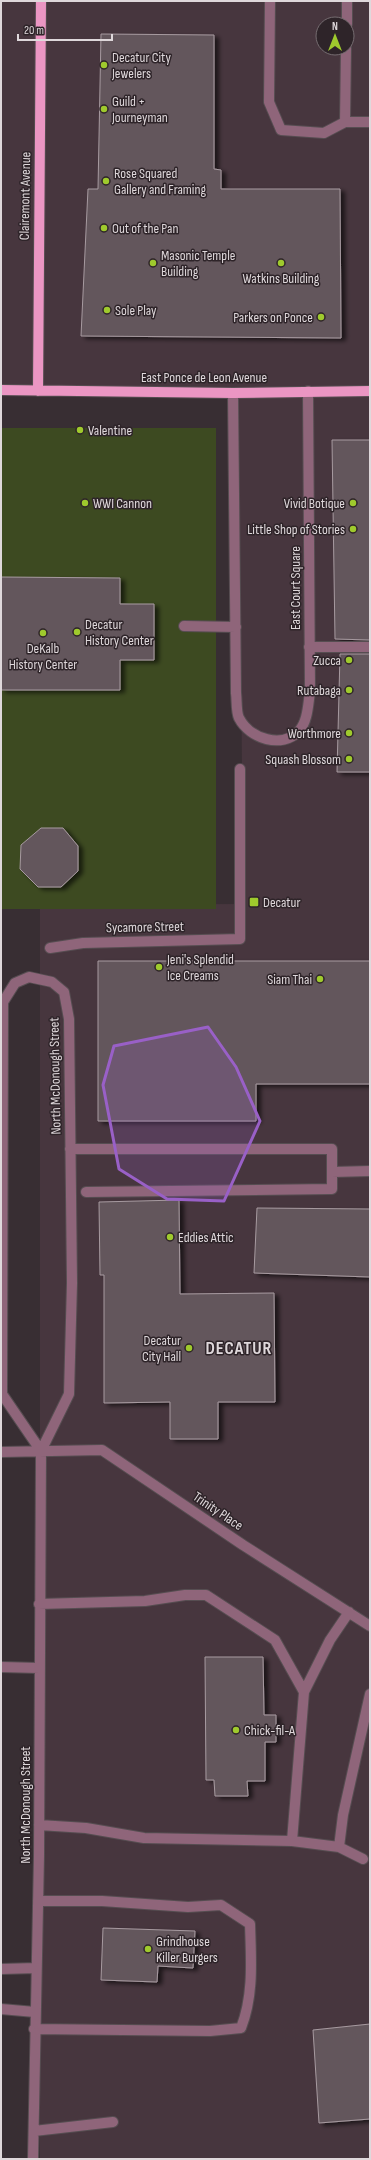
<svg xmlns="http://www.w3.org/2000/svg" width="371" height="2160" viewBox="0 0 371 2160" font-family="'Sofia Sans Condensed',sans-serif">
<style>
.built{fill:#47363e;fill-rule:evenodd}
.green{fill:#3d4a21}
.building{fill:#63575c;stroke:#a79aa0;filter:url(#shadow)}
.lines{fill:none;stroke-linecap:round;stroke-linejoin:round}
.minor-casing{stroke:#564d51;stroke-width:12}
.major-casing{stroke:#564d51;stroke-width:12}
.minor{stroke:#8f657a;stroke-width:10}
.major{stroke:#eb96c3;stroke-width:10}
.marked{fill:#9960c7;fill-opacity:0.2;stroke:#9960c7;stroke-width:3;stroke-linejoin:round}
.poi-dot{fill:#9fca2d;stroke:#2e2429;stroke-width:1.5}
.labels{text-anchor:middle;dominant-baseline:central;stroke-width:3;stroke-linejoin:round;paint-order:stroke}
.poi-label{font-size:14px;fill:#dfd8db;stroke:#2e2429;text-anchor:start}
.street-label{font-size:14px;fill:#dfd8db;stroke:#2e2429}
.district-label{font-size:18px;font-weight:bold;letter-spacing:1px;fill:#dfd8db;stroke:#2e2429}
</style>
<defs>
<filter id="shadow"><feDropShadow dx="4.5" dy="2.5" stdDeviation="2" flood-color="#0009"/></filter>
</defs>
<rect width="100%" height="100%" fill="#382e33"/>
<path class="built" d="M1 1H370V2159H40V905L243 904 239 396 1 394ZM323 24H347V48H323Z"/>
<path class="green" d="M1 428H216V909H1Z"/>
<path class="building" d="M101 34 214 35V169L221 170V189H340L341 338 81 336 88 189H98Z
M332 440H370V640L335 639Z
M1 577 120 578V604H154V660H120V690H1Z
M340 654H370V772H337Z
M41 828H63L78 846V871L61 887H38L20 869 21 845Z
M98 961H370V1084H256V1121H98Z
M179 1200 180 1294 274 1293 275 1402H218V1439H170V1402L104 1403V1275H100L99 1202Z
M257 1208 370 1209V1277L254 1273Z
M205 1657H263L264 1715H276V1742H265V1781H247L248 1796H215L214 1780H206Z
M103 1928 195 1931 193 1968 158 1966 157 1982 101 1980Z
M370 2024V2119L319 2123 313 2030Z"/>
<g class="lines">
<g class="minor-casing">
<path id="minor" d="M270 1 269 102 281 130 324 133 345 122
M347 24V1
M346 48 345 122H370
M233 393 236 693C237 700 236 712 239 718 250 739 282 749 299 731 308 721 308 704 310 692L308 391
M184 626 236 627
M309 647H370
M50 948 83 943 240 939V769
M70 1149H332V1189L86 1192
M332 1172 370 1171
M1 1452 102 1450 243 1545 370 1626
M39 1604 145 1601 185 1595H206L275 1640 304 1692
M1 1667 39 1668
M39 1825 86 1828 144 1838 292 1841 304 1692 330 1640 349 1612
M292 1841 339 1847 363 1859
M339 1847 343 1815 370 1694
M1 1969 36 1968
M1 2009 35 2012
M34 2029 210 2031 241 2028C254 1995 251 1959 250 1924L221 1905 188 1907 102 1901H38
M34 2131 113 2122
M33 2159 39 1856 41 1451 69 1394 72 1283 69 1019 64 992 52 982 29 977 15 983 3 1002 2 1394 41 1451"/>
</g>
<g class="major-casing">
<path id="major" d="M1 390 233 393 370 391
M38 391 41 1"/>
</g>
<use href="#minor" class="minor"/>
<use href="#major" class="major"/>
</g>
<path class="marked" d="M208 1027 236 1067 260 1121 224 1201 167 1199 119 1169 103 1085 114 1046Z"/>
<g class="poi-dot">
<circle cx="104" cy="65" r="4"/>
<circle cx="104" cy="109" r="4"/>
<circle cx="106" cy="181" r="4"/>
<circle cx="104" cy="228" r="4"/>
<circle cx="153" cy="263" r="4"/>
<circle cx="281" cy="263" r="4"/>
<circle cx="107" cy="310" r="4"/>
<circle cx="321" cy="317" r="4"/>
<circle cx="80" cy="430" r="4"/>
<circle cx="85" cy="503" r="4"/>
<circle cx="353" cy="503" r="4"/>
<circle cx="353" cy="529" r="4"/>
<circle cx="77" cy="632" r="4"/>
<circle cx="43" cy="633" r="4"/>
<circle cx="349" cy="660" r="4"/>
<circle cx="349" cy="690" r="4"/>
<circle cx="349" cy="733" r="4"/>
<circle cx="349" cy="759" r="4"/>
<rect x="249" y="897" width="10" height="10" rx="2"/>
<circle cx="159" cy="967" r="4"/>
<circle cx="320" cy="979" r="4"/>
<circle cx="170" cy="1237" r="4"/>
<circle cx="189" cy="1348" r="4"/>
<circle cx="236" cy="1730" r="4"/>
<circle cx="148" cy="1949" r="4"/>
</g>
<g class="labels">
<g class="poi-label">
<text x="112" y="57">Decatur City<tspan x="112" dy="16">Jewelers</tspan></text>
<text x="112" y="101">Guild +<tspan x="112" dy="16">Journeyman</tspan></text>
<text x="114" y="173">Rose Squared<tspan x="114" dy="16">Gallery and Framing</tspan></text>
<text x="112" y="228">Out of the Pan</text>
<text x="161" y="255">Masonic Temple<tspan x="161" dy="16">Building</tspan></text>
<text x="281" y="278" text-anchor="middle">Watkins Building</text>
<text x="115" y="310">Sole Play</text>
<text x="313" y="317" text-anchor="end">Parkers on Ponce</text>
<text x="88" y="430">Valentine</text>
<text x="93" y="503">WWI Cannon</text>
<text x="345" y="503" text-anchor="end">Vivid Botique</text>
<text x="345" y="529" text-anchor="end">Little Shop of Stories</text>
<text x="85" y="624">Decatur<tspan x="85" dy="16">History Center</tspan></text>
<text x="43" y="648" text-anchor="middle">DeKalb<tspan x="43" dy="16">History Center</tspan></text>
<text x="341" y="660" text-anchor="end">Zucca</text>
<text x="341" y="690" text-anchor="end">Rutabaga</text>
<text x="341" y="733" text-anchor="end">Worthmore</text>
<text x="341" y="759" text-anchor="end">Squash Blossom</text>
<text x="263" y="902">Decatur</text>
<text x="167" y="959">Jeni's Splendid<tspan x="167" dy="16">Ice Creams</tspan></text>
<text x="312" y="979" text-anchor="end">Siam Thai</text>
<text x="178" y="1237">Eddies Attic</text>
<text x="181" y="1340" text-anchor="end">Decatur<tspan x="181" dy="16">City Hall</tspan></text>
<text x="244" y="1730">Chick-fil-A</text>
<text x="156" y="1941">Grindhouse<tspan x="156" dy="16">Killer Burgers</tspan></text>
</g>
<g class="street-label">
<text transform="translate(25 196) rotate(-89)">Clairemont Avenue</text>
<text x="204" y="377">East Ponce de Leon Avenue</text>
<text transform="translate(295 588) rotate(-90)">East Court Square</text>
<text transform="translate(145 927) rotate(-1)">Sycamore Street</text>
<text transform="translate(55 1076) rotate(-91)">North McDonough Street</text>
<text transform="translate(218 1511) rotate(34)">Trinity Place</text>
<text transform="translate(25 1805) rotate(-90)">North McDonough Street</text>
</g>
<g class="district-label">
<text x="239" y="1348">DECATUR</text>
</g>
</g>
<rect width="371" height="2160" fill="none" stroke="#dfd8db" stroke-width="4"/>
<g transform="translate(335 36)"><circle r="19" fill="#2e2429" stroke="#756c70"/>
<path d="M0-3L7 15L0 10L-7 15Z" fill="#9fca2d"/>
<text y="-6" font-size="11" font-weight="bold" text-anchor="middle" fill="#dfd8db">N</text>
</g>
<path d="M18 34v6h94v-6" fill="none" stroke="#dfd8db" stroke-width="2"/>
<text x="24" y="34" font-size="12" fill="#dfd8db" stroke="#2e2429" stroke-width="3" paint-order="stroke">20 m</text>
</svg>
